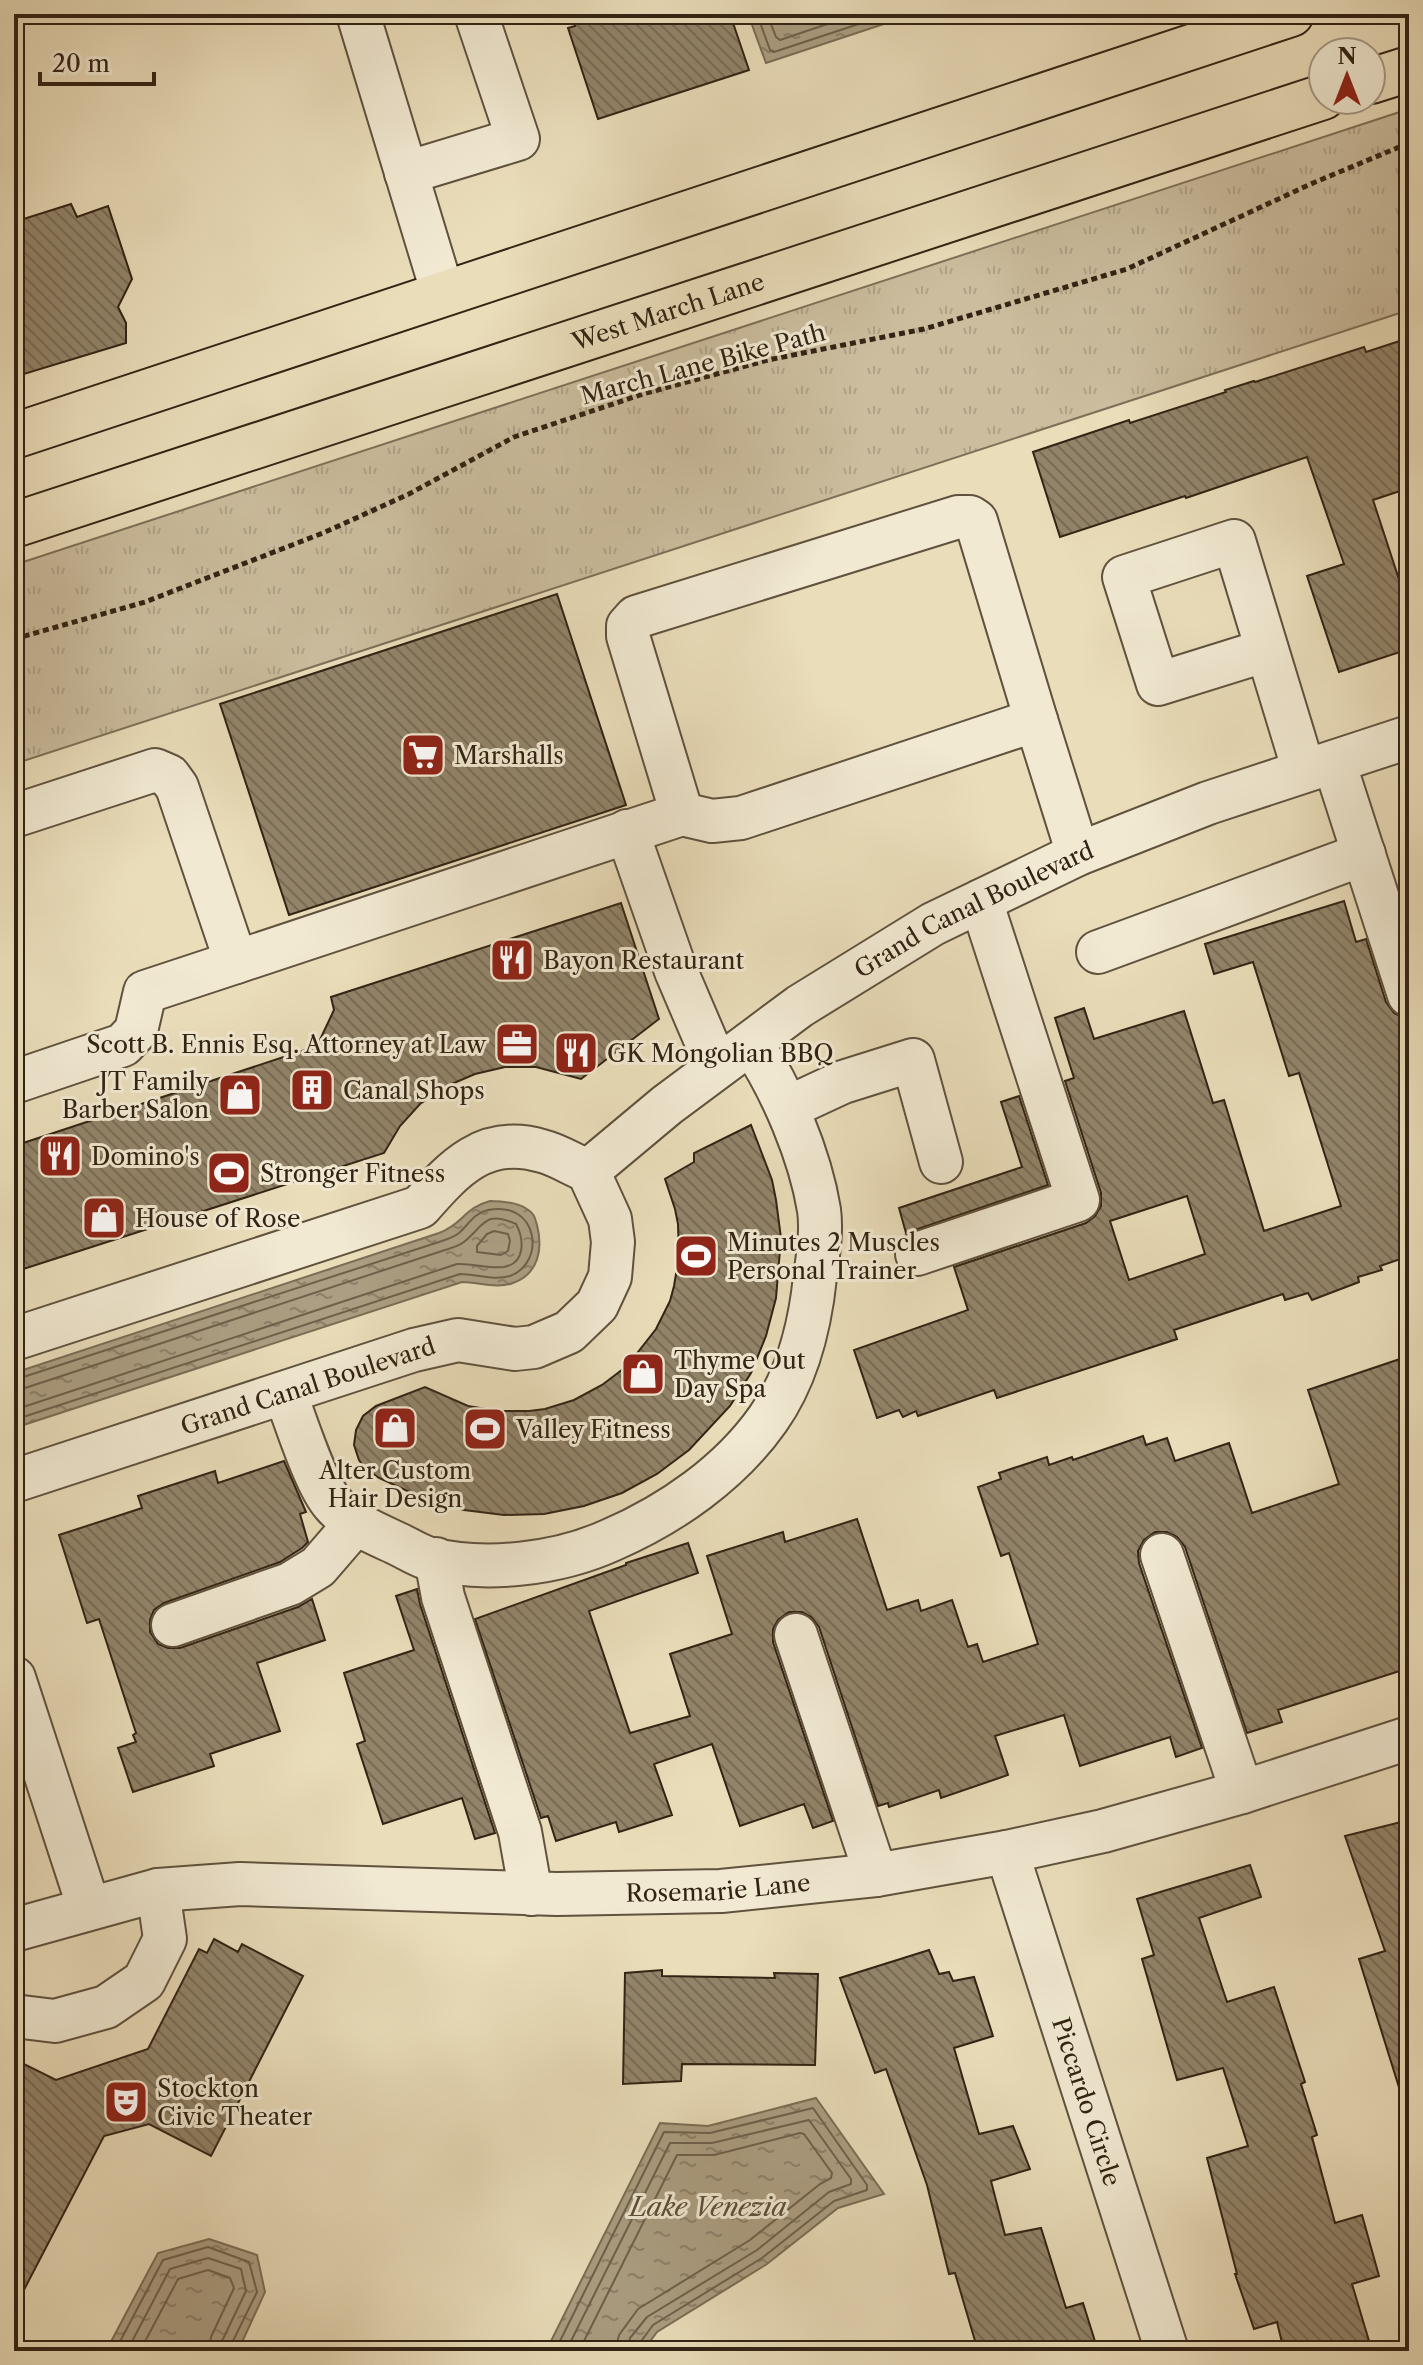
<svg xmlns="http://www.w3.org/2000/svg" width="1423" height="2365" viewBox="0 0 1423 2365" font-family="'Libre Caslon Text',serif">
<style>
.grass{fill:url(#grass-tufts);stroke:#7e7059;stroke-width:2}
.water{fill:url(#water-ripples);stroke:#7b6d56;stroke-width:2}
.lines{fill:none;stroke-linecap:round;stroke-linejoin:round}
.shore{stroke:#6e604b;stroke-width:2}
.building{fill:url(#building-back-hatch);stroke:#322314;stroke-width:2;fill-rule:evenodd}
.minor-casing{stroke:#60523e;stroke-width:46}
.major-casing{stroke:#322314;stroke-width:48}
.path{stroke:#322314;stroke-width:5;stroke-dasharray:6 4;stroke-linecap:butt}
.minor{stroke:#f1e9d2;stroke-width:42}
.major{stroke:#eaddba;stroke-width:44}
.labels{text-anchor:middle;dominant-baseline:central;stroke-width:6;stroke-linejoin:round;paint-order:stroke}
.street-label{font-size:24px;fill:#322314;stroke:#f1e9d2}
.poi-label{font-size:24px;fill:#322314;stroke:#f1e9d2;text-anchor:start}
.water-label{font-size:26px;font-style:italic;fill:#5c4e3a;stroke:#f1e9d2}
</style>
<defs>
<pattern id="grass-tufts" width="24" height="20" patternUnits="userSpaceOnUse" patternTransform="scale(2)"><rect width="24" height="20" fill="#cbbd9e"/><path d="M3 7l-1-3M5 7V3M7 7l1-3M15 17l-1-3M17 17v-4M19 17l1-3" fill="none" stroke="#afa287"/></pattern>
<pattern id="water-ripples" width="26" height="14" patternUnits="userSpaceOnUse" patternTransform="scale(2)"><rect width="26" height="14" fill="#ab9e82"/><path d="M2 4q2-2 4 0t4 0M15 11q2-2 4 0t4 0" fill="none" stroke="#8c8069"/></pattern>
<pattern id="building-back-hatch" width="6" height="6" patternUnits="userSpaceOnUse" patternTransform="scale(2)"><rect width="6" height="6" fill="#92846a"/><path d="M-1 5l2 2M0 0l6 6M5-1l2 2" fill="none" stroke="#786c56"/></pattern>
</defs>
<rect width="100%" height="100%" fill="#eaddba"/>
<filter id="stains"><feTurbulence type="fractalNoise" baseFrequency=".0025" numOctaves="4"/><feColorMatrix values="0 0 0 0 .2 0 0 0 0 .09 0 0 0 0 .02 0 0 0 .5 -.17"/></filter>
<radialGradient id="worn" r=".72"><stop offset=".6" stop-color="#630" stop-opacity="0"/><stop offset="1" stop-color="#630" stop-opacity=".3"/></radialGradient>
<path class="grass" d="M1409 109V310L14 764V565Z"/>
<path class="water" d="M748 14H914L766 63Z
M490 1201C503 1201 516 1202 527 1209 534 1213 535 1218 537 1225 543 1248 539 1274 513 1283 498 1289 478 1282 462 1282L14 1428V1373L439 1233C463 1224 464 1208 490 1201Z
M816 2098 884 2194 838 2208 767 2264 657 2332 643 2351H546L660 2123 708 2126Z
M209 2239 257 2255 265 2292 238 2351H106L158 2253Z"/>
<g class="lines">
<path class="shore" d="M757 14 770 50 774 52 889 14
M767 14 776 37 780 40 857 14
M494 1231 508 1234 510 1241 508 1251 501 1255 477 1252V1246L487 1234Z
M14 1380 442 1241C448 1239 454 1237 459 1233 469 1224 474 1213 488 1210 539 1200 546 1263 510 1276 495 1281 475 1274 460 1274L14 1420
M14 1390 22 1389 445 1250C451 1248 459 1246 464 1242 485 1225 484 1210 516 1224 524 1239 526 1263 504 1267 489 1269 472 1263 457 1264L14 1410
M115 2351 163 2260 208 2247 249 2262 257 2292 231 2345V2351
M127 2351 170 2269 208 2258 241 2269 246 2291 222 2341 221 2351
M140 2351 178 2279 208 2270 230 2278 234 2288 211 2337 209 2351
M555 2351 664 2132 710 2133 813 2108 867 2185V2190L834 2201 762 2258 653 2325 639 2344 637 2351
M566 2351 670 2143H712L809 2120 851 2179V2184L829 2192 757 2250 647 2317 630 2338 627 2351
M579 2351 677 2155H714L800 2133 804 2134 832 2173 831 2178 820 2184 750 2240 638 2309 619 2335 615 2351"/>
</g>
<path class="building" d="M572 14H730L749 70 598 119 568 28 575 26Z
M71 204 77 217 108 206 132 279 118 307 126 323V343L14 377V222Z
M1409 338V488L1373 500 1409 610V649L1339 672 1307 576 1344 564 1307 457 1186 498 1185 496 1060 537 1033 452 1129 420 1130 423 1226 392 1225 390 1254 381 1255 382 1364 347 1366 352Z
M557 594 626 805 289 915 220 704Z
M1344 901 1356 942 1366 939 1386 1002 1394 1013 1404 1018 1409 1034V1256L1380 1266 1382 1270 1358 1277 1359 1282 1312 1300 1308 1293 1285 1300 1283 1294 1174 1330 1177 1339 997 1398 994 1390 918 1416 916 1411 903 1417 899 1410 877 1418 854 1350 968 1310 954 1267 1086 1223 1095 1216 1101 1206V1193L1065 1081 1074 1078 1055 1018 1084 1008 1094 1039 1184 1011 1213 1103 1224 1100 1264 1231 1341 1206 1299 1073 1289 1076 1253 962 1214 974 1205 944ZM1187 1196 1205 1254 1129 1280 1110 1221Z
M621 903 659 1019 581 1079 536 1067H505L475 1074 447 1086 420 1104 400 1126 384 1153 14 1272V1146L317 1046 334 1010 331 997Z
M1019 1096 1048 1185 906 1233 899 1208 1022 1167 1001 1102Z
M751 1125 772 1180 776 1200 781 1238 776 1298 766 1336 751 1373 730 1406 689 1450 657 1474 622 1493 584 1506 544 1514 504 1515 464 1510 425 1499 379 1478 364 1467 359 1460 354 1445 356 1430 363 1416 376 1406 425 1387 468 1406 498 1411H529L545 1409 574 1400 602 1385 627 1366 656 1329 670 1301 674 1286 679 1256 678 1224 675 1209 665 1179 694 1162V1153Z
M1409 1356V1668L1278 1710 1282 1722 1247 1733 1185 1547 1177 1537 1167 1532H1155L1144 1540 1138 1551 1139 1563 1202 1748 1176 1757 1170 1737 1080 1766 1064 1715 995 1736 1008 1775 941 1798 939 1790 889 1807 888 1803 878 1806 819 1627 811 1617 802 1612H789L778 1620 773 1629V1642L833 1821 813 1828 804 1804 740 1826 712 1744 654 1764 672 1815 619 1832 616 1822 556 1841 548 1816 541 1818 475 1619 626 1565V1563L688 1543 698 1573 589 1611 630 1733 690 1716 670 1654 732 1634 707 1556 783 1532 785 1542 857 1519 887 1610 918 1600 921 1611 952 1600 968 1647 977 1644 983 1662 1038 1644 1009 1553 1001 1556 978 1487 1001 1479 999 1473 1047 1457 1049 1465 1072 1457 1073 1460 1143 1436 1146 1445 1167 1438 1175 1461 1229 1443 1252 1513 1339 1484 1308 1390Z
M284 1461 306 1512 300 1514 308 1542 302 1548 280 1562 164 1603 154 1610 150 1620V1632L158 1644 168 1648H180L298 1607 312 1599 325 1640 257 1663 280 1731 210 1754 214 1766 133 1792 118 1748 136 1742 133 1735 136 1733 99 1619 87 1623 59 1535 142 1508 138 1496 215 1471 218 1483Z
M417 1589 420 1604 495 1833 475 1839 462 1798 383 1824 357 1744 365 1741 344 1673 414 1650 396 1596Z
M1409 1820V2096L1402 2097 1359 1959 1385 1951 1345 1836Z
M1250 1865 1261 1897 1199 1918 1227 2002 1274 1987 1305 2082 1301 2084 1317 2135 1312 2137 1335 2223 1362 2215 1379 2276 1352 2284 1372 2351H1284L1277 2322 1254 2329 1235 2274H1237L1207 2158 1248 2146 1223 2068 1177 2080 1142 1959 1154 1955 1137 1899Z
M214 1939 238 1952 242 1944 303 1976 211 2156 149 2124 104 2136 14 2309V2059L56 2080 148 2049 199 1949 207 1953Z
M929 1950 939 1974 949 1972 953 1981 974 1977 993 2036 954 2048 979 2134 1013 2126 1030 2169 991 2181 1005 2235 1041 2228 1066 2308 1083 2303 1098 2351H978L955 2273 949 2274 927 2185 886 2069 875 2073 840 1978Z
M662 1970V1976L775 1978 774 1973 818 1974 815 2065 682 2064 681 2081 623 2084 625 1973Z"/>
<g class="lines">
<g class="minor-casing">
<g id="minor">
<path d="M358 14 443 294"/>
<path d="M406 173 518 139 476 14"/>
<path d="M1267 650 1158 684 1124 577 1234 541 1304 771"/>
<path d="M1334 762 1409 995"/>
<path d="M682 814 628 636V626L636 617 958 517H970L976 521 1036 720"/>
<path d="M14 816 155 770 169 776 177 787 236 962 682 814 712 821 741 818 1036 720 1078 854"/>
<path d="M627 831 676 971 717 1067"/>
<path d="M1098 952 1364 854"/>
<path d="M14 1082 123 1045 136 1031 145 992 236 962"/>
<path d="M787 1108 843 1082 913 1060 941 1162"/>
<path id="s1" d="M588 1171 667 1105 800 1006 933 924 1078 854 1208 803 1409 737"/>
<path d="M917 1254 1078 1200 981 901"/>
<path d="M14 1339 420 1207C454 1168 485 1134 542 1151 558 1155 573 1165 588 1171L610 1219 613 1242 610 1277 597 1305 569 1332 534 1347 515 1349 458 1340 414 1350 14 1481"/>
<path d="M285 1393C296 1421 315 1484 333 1504 350 1524 377 1534 400 1545 408 1549 418 1555 427 1558 485 1573 558 1564 611 1540 671 1514 730 1473 768 1419 797 1378 810 1326 815 1277 818 1256 822 1231 819 1210 810 1155 782 1089 751 1043"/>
<path d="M1162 1555 1242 1792"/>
<path d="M436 1559 443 1597 520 1832 531 1894"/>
<path d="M173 1625 290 1584 318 1567 356 1523"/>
<path d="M796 1635 876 1875"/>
<path d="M14 1678 89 1908"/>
<path id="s2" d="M1007 1852 1167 2351"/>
<path id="s3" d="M14 1930 158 1890 240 1884 557 1894 721 1891 876 1875 1007 1852 1103 1831 1242 1792 1409 1738"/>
<path d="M14 2016 55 2021 106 2007 144 1981 165 1939 158 1890"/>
</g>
</g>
<g class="major-casing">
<g id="major">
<path d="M1371 81 1409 69"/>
<path d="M14 436 1291 14"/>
<path id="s4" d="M14 525 1323 97"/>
</g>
</g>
<path class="path" d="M14 639 145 602 323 533 409 494 514 437 643 394 768 360 924 329 1127 269 1313 183 1409 143"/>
<use href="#minor" class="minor"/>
<use href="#major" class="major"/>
</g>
<defs>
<g id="supermarket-square" transform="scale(2.3)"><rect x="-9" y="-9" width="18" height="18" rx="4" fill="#8f2418" stroke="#f1e9d2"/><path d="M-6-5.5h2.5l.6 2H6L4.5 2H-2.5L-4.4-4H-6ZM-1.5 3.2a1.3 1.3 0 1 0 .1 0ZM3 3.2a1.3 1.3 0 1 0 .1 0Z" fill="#fff"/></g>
<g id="restaurant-square" transform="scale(2.3)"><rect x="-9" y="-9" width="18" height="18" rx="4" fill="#8f2418" stroke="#f1e9d2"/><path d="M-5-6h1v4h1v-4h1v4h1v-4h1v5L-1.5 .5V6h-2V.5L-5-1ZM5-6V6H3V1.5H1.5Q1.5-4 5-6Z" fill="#fff"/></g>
<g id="office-square" transform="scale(2.3)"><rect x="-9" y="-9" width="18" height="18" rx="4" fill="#8f2418" stroke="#f1e9d2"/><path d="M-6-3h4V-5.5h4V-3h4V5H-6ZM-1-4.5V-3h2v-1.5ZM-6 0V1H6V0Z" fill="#fff"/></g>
<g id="building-square" transform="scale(2.3)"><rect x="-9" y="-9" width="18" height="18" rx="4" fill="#8f2418" stroke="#f1e9d2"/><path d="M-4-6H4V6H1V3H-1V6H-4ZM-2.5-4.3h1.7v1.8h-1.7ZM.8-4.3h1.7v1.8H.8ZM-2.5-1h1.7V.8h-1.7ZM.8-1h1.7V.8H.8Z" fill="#fff"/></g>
<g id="shop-square" transform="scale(2.3)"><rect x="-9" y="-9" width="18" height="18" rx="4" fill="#8f2418" stroke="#f1e9d2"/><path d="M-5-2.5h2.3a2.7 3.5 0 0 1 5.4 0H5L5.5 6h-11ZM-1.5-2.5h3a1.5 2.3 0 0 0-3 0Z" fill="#fff"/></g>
<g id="stadium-square" transform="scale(2.3)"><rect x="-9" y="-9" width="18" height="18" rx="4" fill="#8f2418" stroke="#f1e9d2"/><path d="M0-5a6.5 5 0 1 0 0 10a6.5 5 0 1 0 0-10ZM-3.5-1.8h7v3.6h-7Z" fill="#fff"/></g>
<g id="theatre-square" transform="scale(2.3)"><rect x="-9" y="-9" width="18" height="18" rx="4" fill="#8f2418" stroke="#f1e9d2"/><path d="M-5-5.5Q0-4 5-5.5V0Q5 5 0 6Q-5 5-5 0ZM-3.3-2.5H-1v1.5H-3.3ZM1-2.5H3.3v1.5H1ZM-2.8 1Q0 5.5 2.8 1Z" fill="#fff"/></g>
</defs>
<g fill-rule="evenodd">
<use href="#supermarket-square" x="423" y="755"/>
<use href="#restaurant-square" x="512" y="960"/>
<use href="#office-square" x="517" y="1044"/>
<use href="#restaurant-square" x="576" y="1053"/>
<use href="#building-square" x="312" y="1090"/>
<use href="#shop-square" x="240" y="1095"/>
<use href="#restaurant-square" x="60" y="1156"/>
<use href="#stadium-square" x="229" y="1173"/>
<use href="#shop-square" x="104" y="1218"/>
<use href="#stadium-square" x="696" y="1256"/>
<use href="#shop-square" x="643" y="1374"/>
<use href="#shop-square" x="395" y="1428"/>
<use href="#stadium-square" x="485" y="1429"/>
<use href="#theatre-square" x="126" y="2102"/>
</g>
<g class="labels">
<g class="street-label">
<text stroke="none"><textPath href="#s4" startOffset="688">West March Lane</textPath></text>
<text transform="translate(703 364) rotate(-15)">March Lane Bike Path</text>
<text stroke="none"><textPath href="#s1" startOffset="468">Grand Canal Boulevard</textPath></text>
<text transform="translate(308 1386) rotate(-18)">Grand Canal Boulevard</text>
<text stroke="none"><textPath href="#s3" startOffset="710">Rosemarie Lane</textPath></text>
<text stroke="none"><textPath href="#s2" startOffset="262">Piccardo Circle</textPath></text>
</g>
<g class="poi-label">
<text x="454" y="755">Marshalls</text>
<text x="543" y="960">Bayon Restaurant</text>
<text x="486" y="1044" text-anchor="end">Scott B. Ennis Esq. Attorney at Law</text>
<text x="607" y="1053">GK Mongolian BBQ</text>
<text x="209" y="1081" text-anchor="end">JT Family<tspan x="209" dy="28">Barber Salon</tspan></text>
<text x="343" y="1090">Canal Shops</text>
<text x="91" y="1156">Domino's</text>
<text x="260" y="1173">Stronger Fitness</text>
<text x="135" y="1218">House of Rose</text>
<text x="727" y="1242">Minutes 2 Muscles<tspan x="727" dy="28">Personal Trainer</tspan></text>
<text x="674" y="1360">Thyme Out<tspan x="674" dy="28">Day Spa</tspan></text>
<text x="516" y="1429">Valley Fitness</text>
<text x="395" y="1470" text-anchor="middle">Alter Custom<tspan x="395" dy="28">Hair Design</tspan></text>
<text x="157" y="2088">Stockton<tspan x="157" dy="28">Civic Theater</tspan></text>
</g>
<g class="water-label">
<text x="708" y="2207">Lake Venezia</text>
</g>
</g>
<rect width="1423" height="2365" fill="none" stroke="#eaddba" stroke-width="48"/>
<rect x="16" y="16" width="1391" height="2333" fill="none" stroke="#322314" stroke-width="4"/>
<rect x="24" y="24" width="1375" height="2317" fill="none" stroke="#322314" stroke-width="2"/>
<g transform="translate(1347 76)"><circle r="38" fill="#f1e9d2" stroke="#a59a86" stroke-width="2"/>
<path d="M0-6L14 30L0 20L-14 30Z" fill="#8f2418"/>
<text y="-12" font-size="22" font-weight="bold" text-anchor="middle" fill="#322314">N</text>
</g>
<path d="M40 72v12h114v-12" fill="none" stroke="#322314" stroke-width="4"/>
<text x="52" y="72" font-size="24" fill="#322314" stroke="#f1e9d2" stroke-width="6" paint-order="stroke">20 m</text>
<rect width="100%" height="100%" filter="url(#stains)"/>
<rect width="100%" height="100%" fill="url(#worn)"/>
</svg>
